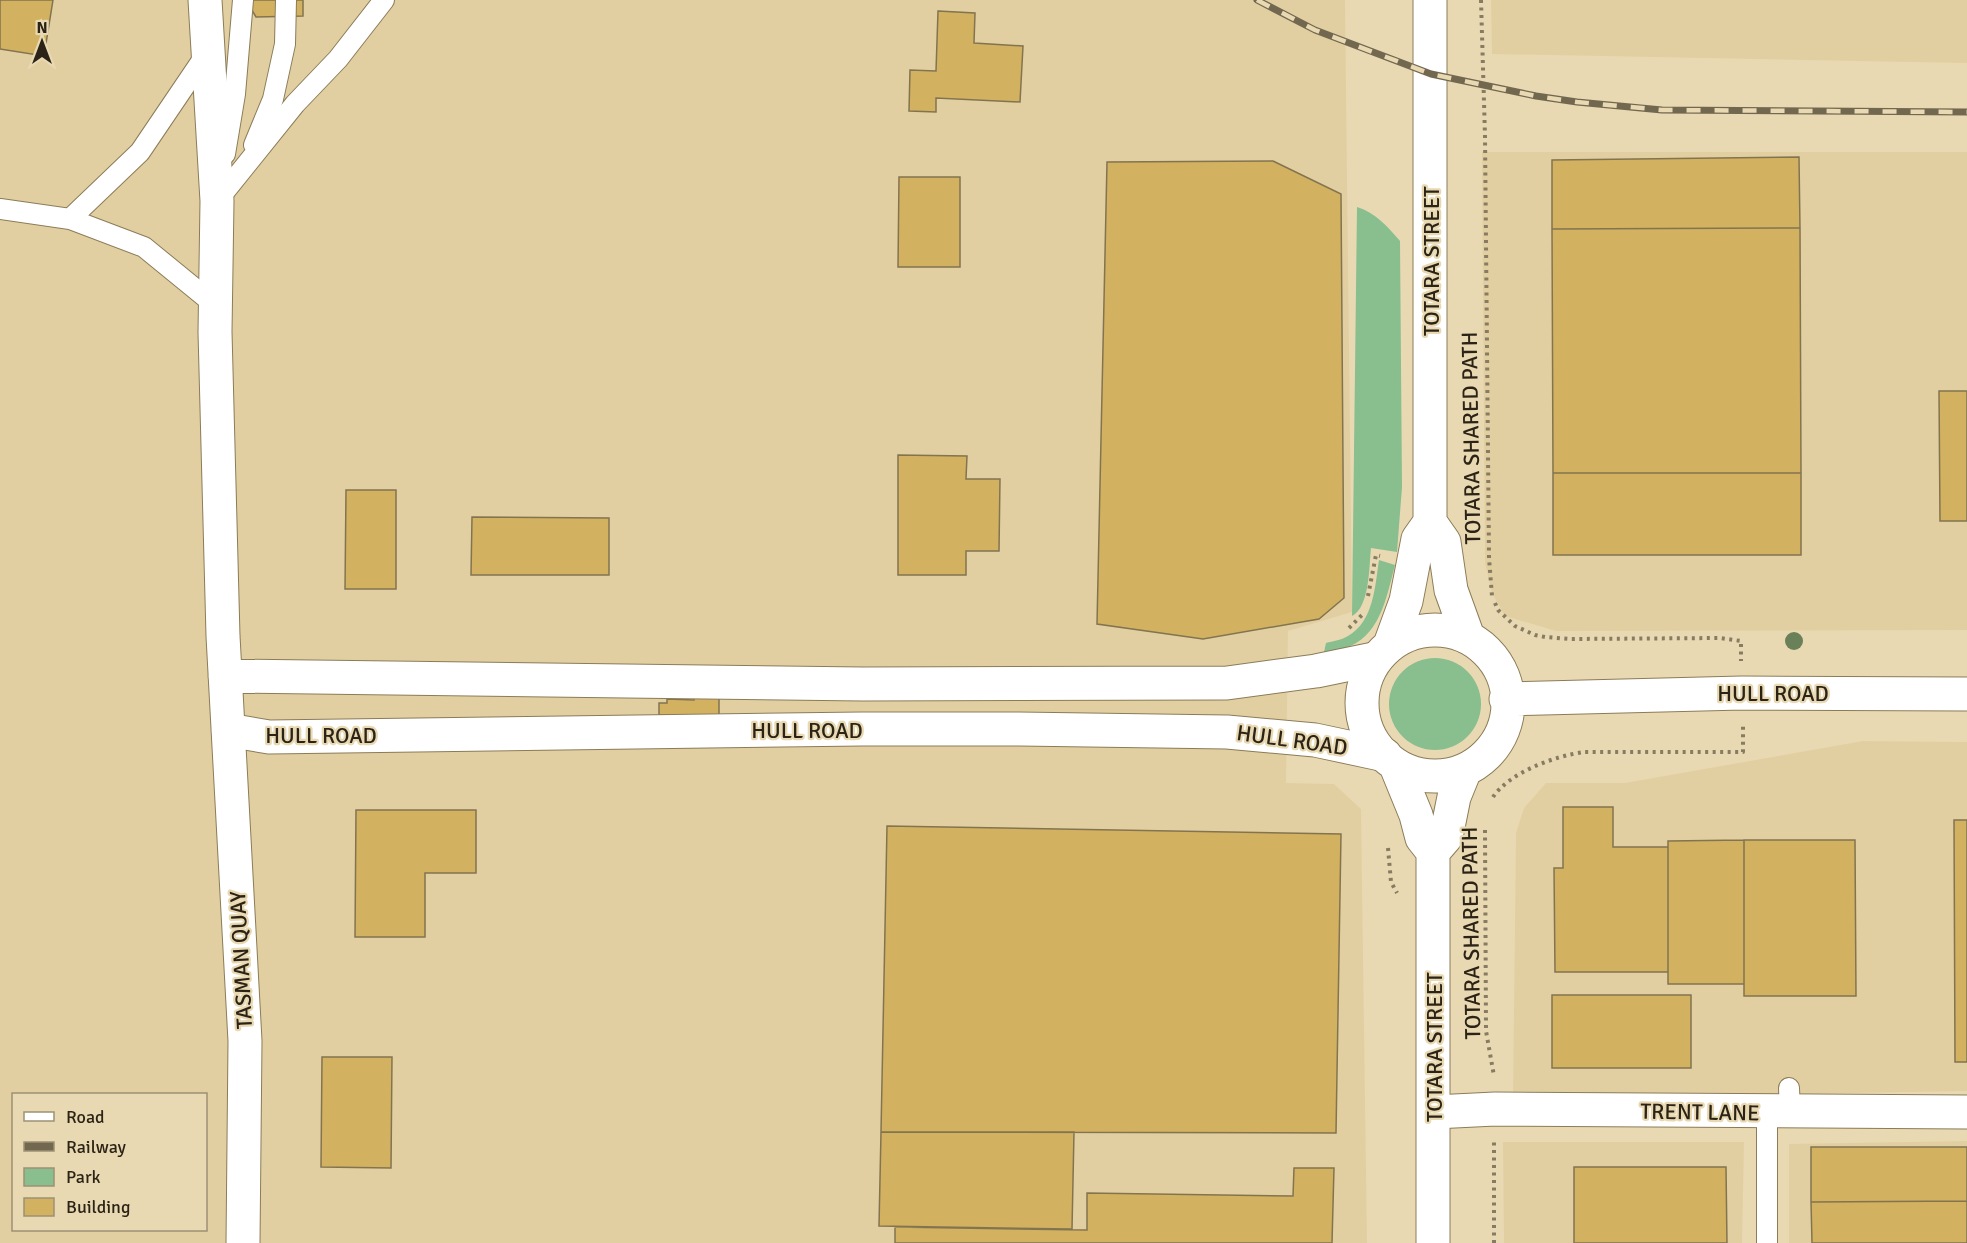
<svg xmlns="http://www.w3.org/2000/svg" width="1967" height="1243" viewBox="0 0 1967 1243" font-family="Signika,sans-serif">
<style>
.built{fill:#e2cfa1;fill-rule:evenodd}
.green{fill:#89be8f}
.building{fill:#d2b160;stroke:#837450;stroke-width:1.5}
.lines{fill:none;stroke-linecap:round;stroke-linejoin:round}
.lane-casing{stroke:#8b7c58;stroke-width:22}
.street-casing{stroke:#8b7c58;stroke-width:35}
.secondary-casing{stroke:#8b7c58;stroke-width:35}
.path{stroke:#877c62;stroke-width:4;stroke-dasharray:3 4.5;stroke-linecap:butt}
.lane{stroke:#fff;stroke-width:20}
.street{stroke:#fff;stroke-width:33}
.secondary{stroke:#fff;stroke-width:33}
.rail-casing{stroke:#726850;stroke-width:7}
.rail{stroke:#e9d9b2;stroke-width:4.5;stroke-dasharray:14;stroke-linecap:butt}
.tree{fill:#6a8059}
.labels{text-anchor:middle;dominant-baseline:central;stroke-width:4.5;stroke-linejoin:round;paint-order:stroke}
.street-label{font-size:22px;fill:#2b2416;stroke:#e9d9b2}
</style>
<rect width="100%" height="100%" fill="#e9d9b2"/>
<path class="built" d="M0 0H1345L1352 612 1288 631 1286 783 1334 784 1361 809 1367 1243H0ZM14 1094H206V1230H14Z
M1491 0H1967V63L1492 54Z
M1482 152H1967V630L1556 631 1505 616 1492 593 1485 563Z
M1863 741 1967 742V1091L1513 1099 1516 833 1524 808 1546 783H1625Z
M1967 1141V1243H1789V1144Z
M1503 1142H1744L1742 1243H1504Z"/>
<path class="green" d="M1357 207C1376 213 1387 226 1400 241L1402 487 1397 552 1371 548C1369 566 1370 607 1352 616Z
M1379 560 1395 565C1384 608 1377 649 1324 652L1326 643C1333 641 1342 640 1348 636 1374 621 1375 586 1379 560Z
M1389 704a46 46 0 1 1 92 0a46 46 0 1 1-92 0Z"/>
<path class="building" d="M0 0H53L44 56 0 49Z
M246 0H303V16L256 17Z
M938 11 975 13 974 43 1023 46 1020 102 936 98V112L909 111 910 70 936 71Z
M1799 157 1800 228 1552 229V160Z
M1273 161 1341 194 1344 598 1319 619 1203 639 1097 624 1107 162Z
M899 177H960V267H898Z
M1800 228 1801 473H1553L1552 229Z
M1939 391H1967V521H1940Z
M898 455 967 456 966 479H1000L999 551H966V575H898Z
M1553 473H1801V555H1553Z
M346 490H396V589H345Z
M472 517 609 518V575H471Z
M694 695H719V720L694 716 659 715V703H667V699L694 700Z
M1563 807H1613V847H1668V972H1555L1554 868H1563Z
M356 810H476V873H425V937H355Z
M1954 820H1967V1062H1955Z
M887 826 1341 834 1336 1133 881 1132Z
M1744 840H1855L1856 996H1744Z
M1744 840V984H1668V841Z
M1552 995H1691V1068H1552Z
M322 1057H392L391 1168 321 1167Z
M881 1132H1074L1072 1229 879 1226Z
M1811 1147H1967V1201L1811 1202Z
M1574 1167H1726L1727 1243H1574Z
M1294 1168H1334L1332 1243H895V1227L1087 1230V1193L1293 1196Z
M1967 1201V1243H1812L1811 1202Z"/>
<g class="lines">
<g class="lane-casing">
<path id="lane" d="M254 145 273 99 285 44 286 0
M225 154 235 94 243 0
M217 201 295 104 338 59 384 0
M0 209 70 219 144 247 215 305
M70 219 140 152 207 53
M1789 1088 1790 1112
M1767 1112V1243"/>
</g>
<g class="street-casing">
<path id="street" d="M205 0 217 201 215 332 223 636 245 1041 243 1243
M225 676 863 684 1227 683 1316 671 1374 659
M228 730 269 737 862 729H1019L1227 732 1315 740 1385 755
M1434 1112 1495 1109 1967 1112"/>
</g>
<g class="secondary-casing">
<path id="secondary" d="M1430 0V522L1444 542 1451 590 1468 637
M1362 703a73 73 0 1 1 146 0a73 73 0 1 1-146 0Z
M1391 642 1406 601 1418 539 1430 522
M1506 699 1742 693 1967 694
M1396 766 1416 815 1422 838 1433 852V1243
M1433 852 1446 837 1454 797 1465 770"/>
</g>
<path class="path" d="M1481 0 1485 136 1489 558 1492 596
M1368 596 1376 555 1380 556
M1495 603 1498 610 1515 626 1535 635 1545 637 1569 639 1720 638 1741 641V661
M1349 628 1362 615
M1493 797C1510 772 1555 756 1584 752H1743V726
M1485 830 1486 1031 1494 1076
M1388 848 1391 882 1397 893
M1494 1243V1141"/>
<use href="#lane" class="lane"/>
<use href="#street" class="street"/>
<use href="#secondary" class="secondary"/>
<g class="rail-casing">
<path id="rail" d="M1257 0 1315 30 1431 74 1536 96 1577 102 1662 110 1967 112"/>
</g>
<use href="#rail" class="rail"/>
</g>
<circle class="tree" cx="1794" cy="641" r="9"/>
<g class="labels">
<g class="street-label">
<text transform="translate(1431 261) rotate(-90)">TOTARA STREET</text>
<text transform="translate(1471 438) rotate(-91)">TOTARA SHARED PATH</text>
<text x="1773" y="693">HULL ROAD</text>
<text x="807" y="730">HULL ROAD</text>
<text x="321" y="735">HULL ROAD</text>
<text transform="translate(1292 740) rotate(8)">HULL ROAD</text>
<text transform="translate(1471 933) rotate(-91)">TOTARA SHARED PATH</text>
<text transform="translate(241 960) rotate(-93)">TASMAN QUAY</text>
<text transform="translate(1434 1047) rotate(-90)">TOTARA STREET</text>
<text transform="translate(1700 1112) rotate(1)">TRENT LANE</text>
</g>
</g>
<rect x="12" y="1093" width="195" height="138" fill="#e9d9b2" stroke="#9d9174" stroke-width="1.5"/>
<rect x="24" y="1112" width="30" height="9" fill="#ffffff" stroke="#9d9174" stroke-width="1.5"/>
<text x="66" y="1123" font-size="18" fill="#2b2416">Road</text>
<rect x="24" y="1142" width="30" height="9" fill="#726850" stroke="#9d9174" stroke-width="1.5"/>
<text x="66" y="1153" font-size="18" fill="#2b2416">Railway</text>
<rect x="24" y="1168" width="30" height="18" fill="#89be8f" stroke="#9d9174" stroke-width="1.5"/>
<text x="66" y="1183" font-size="18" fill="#2b2416">Park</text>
<rect x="24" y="1198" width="30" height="18" fill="#d2b160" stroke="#9d9174" stroke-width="1.5"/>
<text x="66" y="1213" font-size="18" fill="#2b2416">Building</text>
<g transform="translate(42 42)" stroke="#e9d9b2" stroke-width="4.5" paint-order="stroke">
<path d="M0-4.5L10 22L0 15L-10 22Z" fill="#2b2416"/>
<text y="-9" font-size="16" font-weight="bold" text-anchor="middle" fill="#2b2416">N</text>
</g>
</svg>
